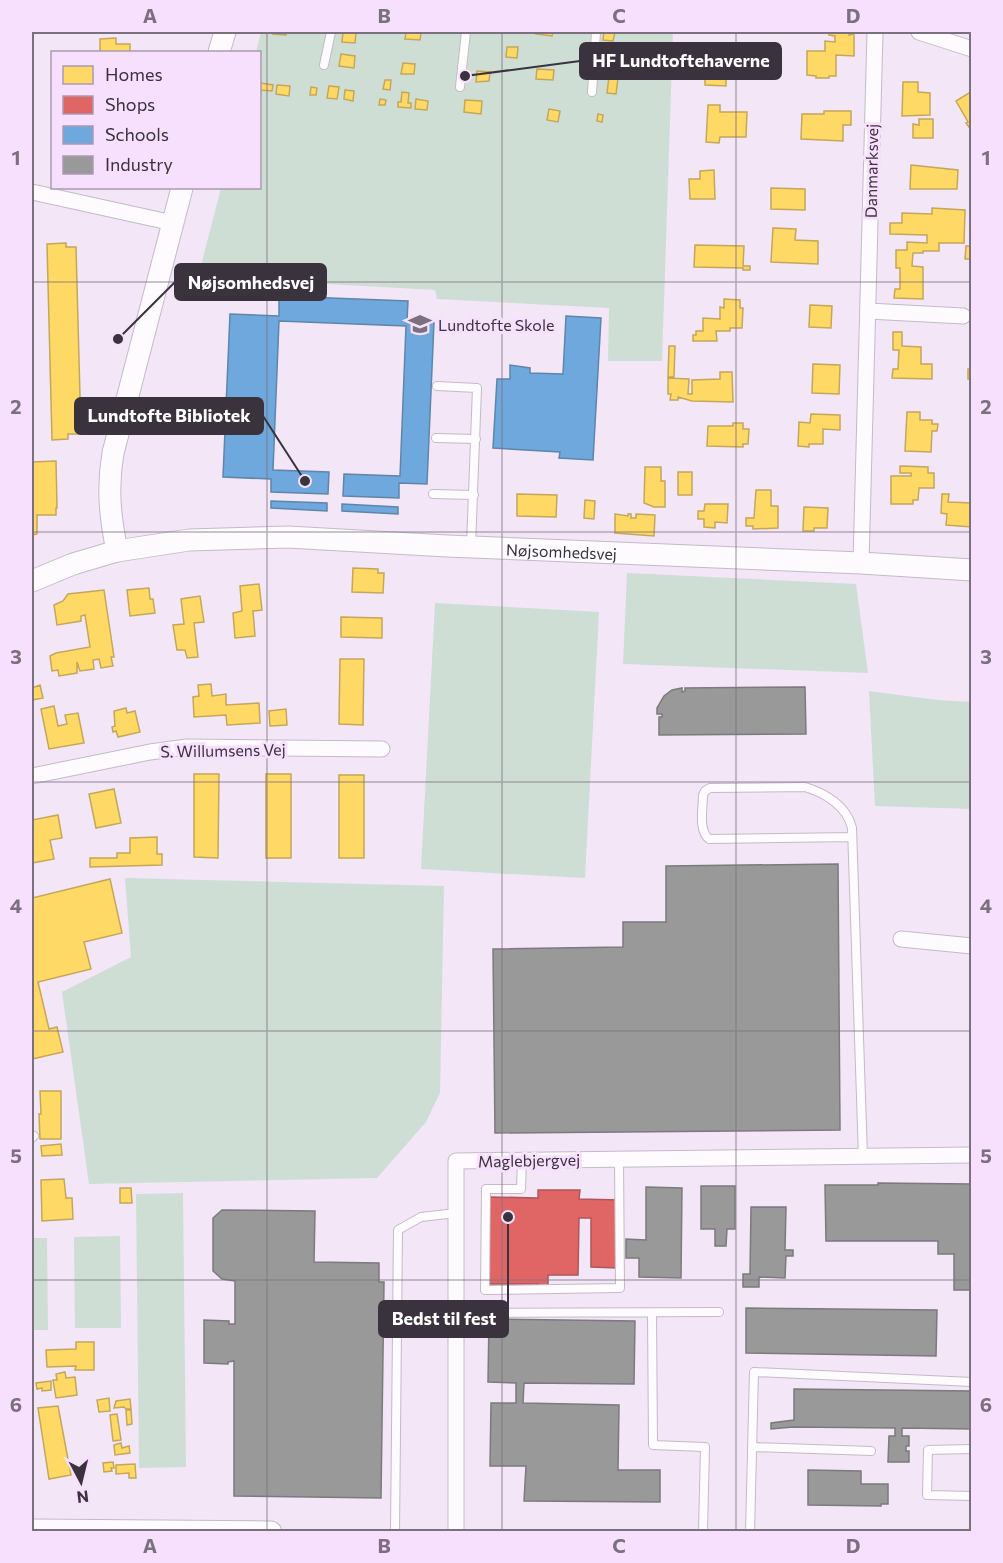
<svg xmlns="http://www.w3.org/2000/svg" width="1003" height="1563" viewBox="0 0 1003 1563" font-family="Commissioner,sans-serif">
<style>
.green{fill:#ceded5}
.homes{fill:#ffd966;stroke:#c4a75a;stroke-width:1.5}
.shops{fill:#e06666;stroke:#ae565a;stroke-width:1.5}
.schools{fill:#6fa8dc;stroke:#5f85ac;stroke-width:1.5}
.industry{fill:#999;stroke:#7c7a7d;stroke-width:1.5}
.lines{fill:none;stroke-linecap:round;stroke-linejoin:round}
.lane-casing{stroke:#c4bac7;stroke-width:10}
.street-casing{stroke:#c4bac7;stroke-width:17}
.secondary-casing{stroke:#c4bac7;stroke-width:23}
.lane{stroke:#fdfbfe;stroke-width:8}
.street{stroke:#fdfbfe;stroke-width:15}
.secondary{stroke:#fdfbfe;stroke-width:21}
.grid{fill:none;stroke:#7b717e;stroke-width:1.5;stroke-opacity:0.55}
.labels{text-anchor:middle;dominant-baseline:central;stroke-width:6;stroke-linejoin:round;paint-order:stroke}
.street-label{font-size:16px;fill:#3a323d;stroke:#f7e0fd}
.poi-label{font-size:16px;fill:#3a323d;stroke:#f7e0fd;text-anchor:start}
.leader{fill:none;stroke:#3a323d;stroke-width:2}
.callout-dot{fill:#3a323d;stroke:#f7e0fd;stroke-width:2}
.callout{fill:#3a323d;stroke:#3a323d;stroke-width:2}
.callout-label{font-size:18px;text-anchor:middle;font-weight:bold;fill:#fff}
.neatline{fill:none;stroke:#7b717e;stroke-width:2}
.grid-label{font-size:20px;text-anchor:middle;font-weight:bold;fill:#7b717e}
</style>
<rect width="100%" height="100%" fill="#f3e6f7"/>
<path class="green" d="M261 32H673L662 361H608L609 308 437 299 435 290 198 277 221 188H260V52H256Z
M627 573 856 584 868 673 623 664Z
M435 603 599 612 585 878 421 869Z
M869 691 937 700 971 702V809L875 806Z
M125 878 444 886 440 1093 426 1122 377 1178 89 1184 62 992 131 957Z
M183 1193 186 1467 139 1468 136 1194Z
M120 1236 121 1328H75L74 1237Z
M32 1238H47L48 1330H32Z"/>
<path class="homes" d="M274 32H287L286 35 273 34Z
M343 32H356L355 43 342 42Z
M406 32 421 33 420 40 405 39Z
M537 32H553L552 36 536 34Z
M604 32H615L613 41 603 40Z
M829 32H849V35L854 34V56L836 55V76H829V78H816V76L807 75V51H825V41L835 42V36L829 35Z
M116 38V44H130V52H100V39Z
M507 47H518L517 58 506 57Z
M700 53 742 54 741 78H726V86L705 85V77H699Z
M341 54 355 56 354 68 339 66Z
M403 63 415 64 414 74H401Z
M537 69 554 70 553 80 536 79Z
M477 71 490 72 489 81 476 82Z
M609 77 618 78 616 94 607 93Z
M385 80H391L390 90 383 89Z
M903 82H918V92L930 93V115L902 116Z
M260 83 273 85 272 91 260 90Z
M277 85 290 86 289 96 276 94Z
M329 86 339 87 337 99 327 98Z
M311 87 317 88 316 95H310Z
M345 90 354 91 353 101 344 99Z
M972 91V131L966 123 968 122 956 101Z
M402 92 409 93 408 103H411V108L398 107V102H401Z
M380 99 386 100 385 105H379Z
M416 99 428 101 427 110 415 109Z
M465 100 482 101 481 114 464 112Z
M708 105H720V112H747L746 137H720L719 143 706 142Z
M549 109 560 111 558 122 547 120Z
M824 111H851V125H843V141L801 139 802 114H824Z
M598 114 603 115 602 122 597 121Z
M919 119H933V138H913V124L919 125Z
M911 165 958 170 957 189H910Z
M714 170 715 199H690L689 179H700V171Z
M771 188 805 189V210L771 209Z
M932 208 965 210 964 243H939V251H923V253H913L912 266 923 267V299L894 298 895 289H900V268H896V250H907V242L927 243V235L890 234V223H902V213L932 214Z
M773 228 796 229 795 240 818 241V264L771 262Z
M66 243V247H76L81 434H68V439L52 440 47 244Z
M695 245 744 246 743 266H750V270H743V268L694 267Z
M966 246H972V259H965Z
M724 299 740 300V308H743L742 328H730V331H716L717 341H693V335H696V331H703V318L720 319V307L724 308Z
M810 305 832 306 831 328 809 327Z
M893 332H902V346L921 347V364H932V379L892 378 893 369H898L899 350H893Z
M669 346H675L674 377H668Z
M813 364 840 365 839 394 812 393Z
M968 369H972V379H968Z
M720 372H732L733 402 692 401 678 397V400H670L671 394H668V378L689 379 688 394H692V380L720 379Z
M907 412H920V420H932V424H938L937 431H932L931 452 905 451Z
M811 414 840 415V430L823 429V444H809V447L798 446 799 422 810 423Z
M733 423H743V429H749L748 444H743V447L707 446 708 426H733Z
M56 461 57 508H56V515H37V534L32 535V462Z
M900 466 928 467V473H934V488H919L918 500H913V504H891V476H911V473H900Z
M645 467H661V481H665V507H654L644 503Z
M678 472H692V495H678Z
M756 490H771V506H778V528L753 529V526H746V518H754Z
M517 494 557 495 556 517 517 516Z
M942 494H949L948 502 972 503V527L946 525 947 514 941 513Z
M585 500 595 501 594 519 584 518Z
M705 504H728L727 523 715 522V528L704 527V519H698V511H704Z
M804 507 828 508 827 528H814V531H803Z
M615 514 628 516V514H631V518H636V514L655 515 654 536 615 533Z
M353 568 378 569V573H384L383 593 352 592Z
M259 584 262 610 253 611 255 636 235 638 233 613 242 611 240 586Z
M149 588 150 599H153L155 613 130 616 127 590Z
M104 590 114 657H111L113 666 101 668 99 659 93 660 94 669 80 671 77 662V673L59 676 58 670 52 671 50 656 56 653 90 647 85 615 81 616V621L57 625 54 605 63 601 68 594Z
M200 596 204 622 194 623 198 657 187 658 185 650H177L173 625 184 624 181 599Z
M341 617 382 618V638L341 637Z
M340 659H364L363 725 339 724Z
M211 684 212 696 226 694V705L259 703 260 723 227 725 226 715 194 717 193 697 199 696 198 685Z
M40 685 43 698 32 700V688Z
M54 706 58 726 67 724 65 715 78 713 84 743 49 749 41 709Z
M126 708 127 713 135 711 140 732 118 737 116 731 113 732 112 727 115 726 114 711Z
M286 709 287 725 270 726 269 711Z
M194 774H219L218 858 194 857Z
M266 774H291V858H266Z
M339 775H364V858H339Z
M114 789 121 823 96 828 89 794Z
M58 815 62 838 50 840 54 859 32 863V820Z
M157 837V854H162V865L90 867V858H117V853H130V838Z
M110 879 122 933 84 942 91 969 38 982 49 1029 57 1027 63 1052 32 1059V898Z
M40 1091H61V1139H40L39 1114H41Z
M61 1144 62 1155 42 1156 41 1146Z
M64 1179 66 1198H72L73 1219 42 1221 41 1180Z
M120 1188H131L132 1203H120Z
M76 1342H94V1370H75L76 1366 47 1367 46 1350 76 1349Z
M65 1372 66 1378 75 1377 77 1395 56 1398 53 1380H57L56 1374Z
M51 1381V1390L42 1391V1388L37 1389 36 1383Z
M109 1398 110 1411 99 1412 97 1400Z
M130 1399 131 1409H126L124 1407 114 1408 116 1401Z
M58 1406 71 1475 49 1479 38 1408Z
M126 1410H131L132 1424 127 1425Z
M117 1414 121 1440 113 1441 110 1415Z
M121 1443 122 1448 129 1446 130 1453 115 1455 114 1445Z
M113 1462 114 1468H111L112 1471 104 1472 103 1463Z
M135 1464 136 1478H129V1473L116 1474V1465Z"/>
<path class="shops" d="M538 1190H580L579 1199 619 1200 618 1268 591 1267V1218H579L578 1275H548V1286H538V1284H489L490 1197 538 1198Z"/>
<path class="schools" d="M279 296 408 301 407 321 434 322 427 484 399 483V498L343 496 344 474 400 476 406 326 279 321 273 470 329 472 328 494 271 492V479L223 477 230 314 279 316Z
M566 316 601 318 593 460 559 458 560 452 493 448 497 379H510V365L530 368V373L563 374Z
M271 501 327 503V511L271 508Z
M342 504 398 507V514L342 511Z"/>
<path class="industry" d="M805 687 806 734 659 735V717H662V714H657V708L664 696 672 690 682 688V692L685 691V688Z
M838 864 840 1130 495 1133 493 949 623 947V922H666V866Z
M878 1183 972 1184V1290H954V1254H938V1241H826L825 1185H878Z
M701 1186H735V1229H727L726 1246H715V1229H701Z
M646 1187 682 1188 681 1278 639 1277V1258H626V1239L646 1240Z
M751 1207H786L785 1250H793V1256H786L785 1278 759 1277V1287H743V1274H750Z
M222 1210 315 1211 314 1262 379 1263V1282H384L381 1498 234 1496V1361L228 1362V1364L204 1363V1320L229 1321V1324H235V1281L222 1279 213 1271V1218Z
M746 1308 937 1310 936 1356 746 1353Z
M489 1319 635 1321 634 1384 524 1383 523 1403 619 1405 618 1470H660V1502L524 1501 526 1466H490L491 1403H516V1383L488 1382Z
M794 1389 972 1391V1429L902 1428V1436H909V1446H906V1451H909V1462H888L889 1436H895V1428L793 1427 771 1429V1423L794 1420Z
M808 1470 861 1471V1484H888V1504H881V1506L808 1505Z"/>
<g class="lines">
<g class="lane-casing">
<path id="lane" d="M324 65 331 32
M460 87 466 32
M592 92 596 32
M437 386 477 388 471 546
M436 438 476 439
M433 494 474 495
M852 837 709 839C698 830 703 809 703 795L705 791 710 788 805 787C825 793 847 806 852 828L863 1157
M32 1138 34 1136
M522 1160 521 1189H486L485 1290 620 1288 619 1159
M456 1313 719 1312
M652 1313 653 1445 705 1447 703 1532
M752 1447 871 1451
M972 1449 928 1450 927 1495 972 1496
M395 1532 398 1230 421 1217 456 1213
M750 1532 754 1372 972 1382"/>
</g>
<g class="street-casing">
<path id="street" d="M919 32 972 49
M32 192 173 223
M868 311 963 316
M861 563 875 32
M32 776 150 752 187 747 382 749
M901 939 972 946
M456 1532V1161L972 1155"/>
</g>
<g class="secondary-casing">
<g id="secondary">
<path d="M219 52 225 32"/>
<path d="M117 551C110 517 107 487 113 453L182 188"/>
<path id="s1" d="M32 581 73 564 117 551 189 540 288 537 447 546 861 563 972 570"/>
<path d="M32 1530 271 1532"/>
</g>
</g>
<use href="#lane" class="lane"/>
<use href="#street" class="street"/>
<use href="#secondary" class="secondary"/>
</g>
<path class="grid" d="M267 32V1532M502 32V1532M736 32V1532M32 282H972M32 532H972M32 782H972M32 1031H972M32 1280H972"/>
<defs>
<g id="school-bare" transform="scale(1.8)"><path d="M0-5L7-2L0 1L-7-2ZM-4 1L0 2.5L4 1V4Q0 6-4 4Z" fill="#7b717e" stroke="#f7e0fd" stroke-width="2.5" paint-order="stroke"/></g>
</defs>
<g fill-rule="evenodd">
<use href="#school-bare" x="420" y="324"/>
</g>
<g class="labels">
<g class="street-label">
<text transform="translate(871 171) rotate(-89)">Danmarksvej</text>
<text stroke="none"><textPath href="#s1" startOffset="536">Nøjsomhedsvej</textPath></text>
<text transform="translate(223 750) rotate(-1)">S. Willumsens Vej</text>
<text transform="translate(529 1160) rotate(-1)">Maglebjergvej</text>
</g>
<g class="poi-label">
<text x="438" y="324">Lundtofte Skole</text>
</g>
</g>
<path class="leader" d="M465 76L580 61M118 339L175 282M305 481L263 416M508 1217L508 1319"/>
<g class="callout-dot">
<circle cx="465" cy="76" r="6"/>
<circle cx="118" cy="339" r="6"/>
<circle cx="305" cy="481" r="6"/>
<circle cx="508" cy="1217" r="6"/>
</g>
<g class="callout">
<rect x="580" y="43" width="201" height="36" rx="6"/>
<rect x="175" y="264" width="151" height="36" rx="6"/>
<rect x="75" y="398" width="188" height="36" rx="6"/>
<rect x="379" y="1301" width="129" height="36" rx="6"/>
</g>
<g class="callout-label">
<text x="681" y="67">HF Lundtoftehaverne</text>
<text x="251" y="289">Nøjsomhedsvej</text>
<text x="169" y="422">Lundtofte Bibliotek</text>
<text x="444" y="1325">Bedst til fest</text>
</g>
<rect width="1003" height="1563" fill="none" stroke="#f7e0fd" stroke-width="66"/>
<rect x="51" y="51" width="210" height="138" fill="#f7e0fd" stroke="#ab9ab0" stroke-width="1.5"/>
<rect x="63" y="66" width="30" height="18" fill="#ffd966" stroke="#ab9ab0" stroke-width="1.5"/>
<text x="105" y="81" font-size="18" fill="#3a323d">Homes</text>
<rect x="63" y="96" width="30" height="18" fill="#e06666" stroke="#ab9ab0" stroke-width="1.5"/>
<text x="105" y="111" font-size="18" fill="#3a323d">Shops</text>
<rect x="63" y="126" width="30" height="18" fill="#6fa8dc" stroke="#ab9ab0" stroke-width="1.5"/>
<text x="105" y="141" font-size="18" fill="#3a323d">Schools</text>
<rect x="63" y="156" width="30" height="18" fill="#999999" stroke="#ab9ab0" stroke-width="1.5"/>
<text x="105" y="171" font-size="18" fill="#3a323d">Industry</text>
<g transform="translate(81 1482) rotate(173)" stroke="#f7e0fd" stroke-width="4.5" paint-order="stroke">
<path d="M0-4.5L10 22L0 15L-10 22Z" fill="#3a323d"/>
<text y="-9" font-size="16" font-weight="bold" text-anchor="middle" fill="#3a323d">N</text>
</g>
<rect x="33" y="33" width="937" height="1497" class="neatline"/>
<g class="grid-label">
<text x="150" y="23">A</text>
<text x="384" y="23">B</text>
<text x="619" y="23">C</text>
<text x="853" y="23">D</text>
<text x="16" y="165">1</text>
<text x="986" y="165">1</text>
<text x="16" y="414">2</text>
<text x="986" y="414">2</text>
<text x="16" y="664">3</text>
<text x="986" y="664">3</text>
<text x="16" y="913">4</text>
<text x="986" y="913">4</text>
<text x="16" y="1163">5</text>
<text x="986" y="1163">5</text>
<text x="16" y="1412">6</text>
<text x="986" y="1412">6</text>
<text x="150" y="1553">A</text>
<text x="384" y="1553">B</text>
<text x="619" y="1553">C</text>
<text x="853" y="1553">D</text>
</g>
</svg>
